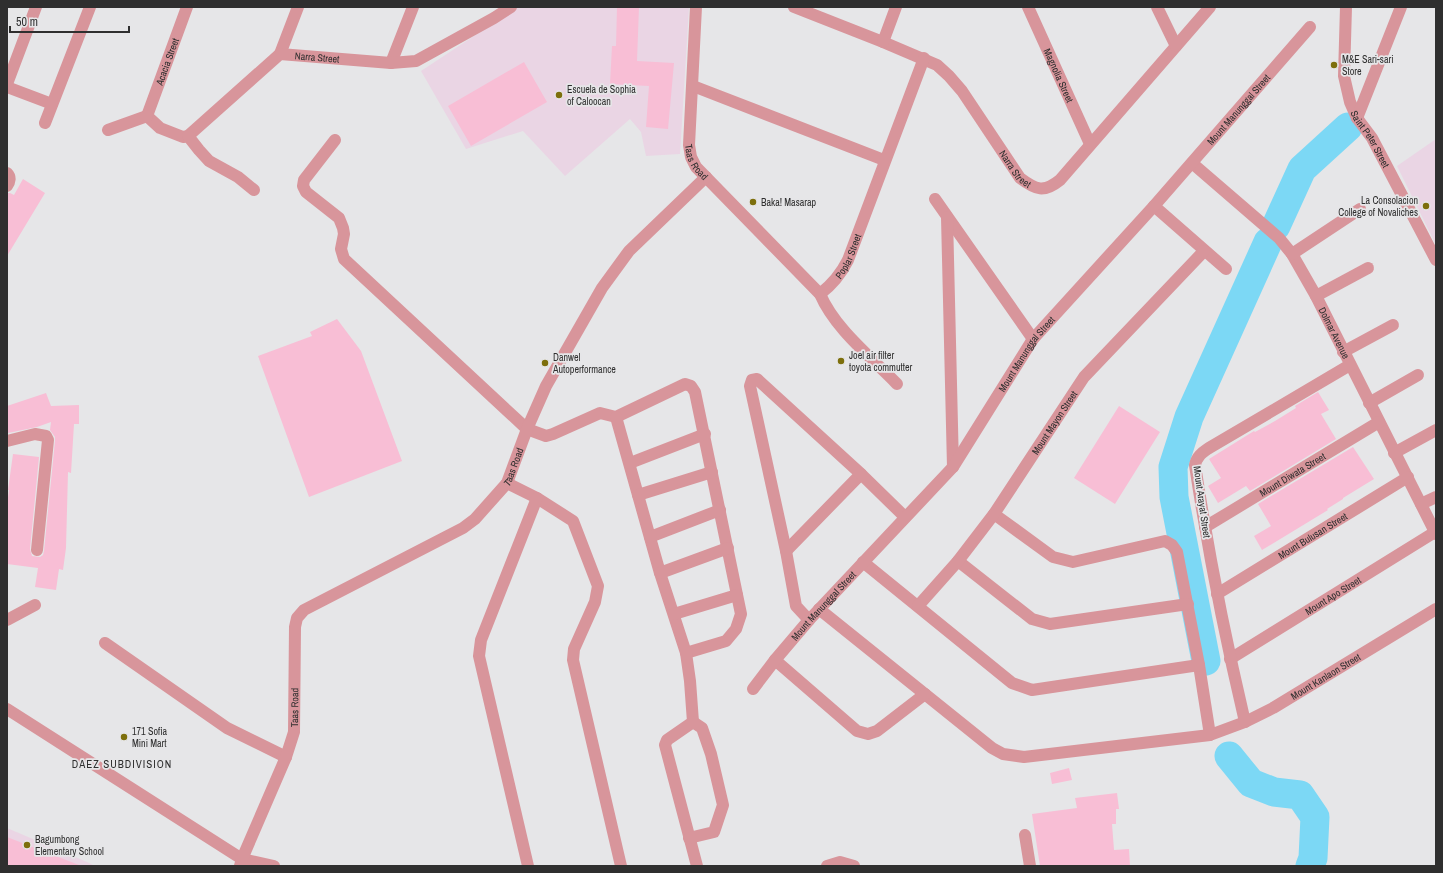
<svg xmlns="http://www.w3.org/2000/svg" width="1443" height="873" viewBox="0 0 1443 873" font-family="'Archivo Narrow',sans-serif">
<style>
.education{fill:#ead5e4}
.lines{fill:none;stroke-linecap:round;stroke-linejoin:round}
.river{stroke:#7cd8f5;stroke-width:29}
.building{fill:#f8bed5}
.minor{stroke:#d8959b;stroke-width:12}
.poi-dot{fill:#7d6f0c;stroke:#e6e6e8;stroke-width:1.5}
.labels{text-anchor:middle;dominant-baseline:central;stroke-width:3.5;stroke-linejoin:round;paint-order:stroke}
.street-label{font-size:10px;fill:#2f2f2f;stroke:#e6e6e8}
.poi-label{font-size:10px;fill:#2f2f2f;stroke:#e6e6e8;text-anchor:start}
.neighbourhood-label{font-size:11px;letter-spacing:1px;fill:#2f2f2f;stroke:#e6e6e8}
</style>
<rect width="100%" height="100%" fill="#e6e6e8"/>
<path class="education" d="M518 7H689L680 154 646 156 641 132 630 119 565 176 523 131 466 149 421 71Z
M1436 139V245L1397 166Z
M7 828 87 862 95 866H7Z"/>
<g class="lines">
<path class="river" d="M1276 226 1302 169 1348 127
M1206 661 1174 497 1173 467 1189 417 1268 242
M1229 756 1251 783 1274 792 1300 795 1315 817 1313 858 1310 866"/>
</g>
<path class="building" d="M617 7H639L637 61 674 63 668 129 646 127 649 86 610 84 612 46H616Z
M524 62 547 102 471 146 448 106Z
M23 179 45 193 7 256V193H10L14 195Z
M337 319 361 351 402 461 309 497 258 356 312 336 310 332Z
M1318 392 1329 410 1321 414 1336 439 1250 491 1246 486 1218 503 1208 486 1221 478 1209 459 1254 431 1255 432 1275 421 1296 408 1295 406Z
M46 393 51 406 79 405V424H74L71 473 68 472 66 548 63 570 59 569 56 590 35 587 38 568 7 564V505L9 490H8L13 454 39 457 30 549 32 556 40 557 43 555 44 551 55 441V437L50 430 51 422 37 427 8 433 7 406Z
M1119 406 1160 432 1115 504 1074 478Z
M1353 447 1374 479 1343 498V499L1327 509 1328 510 1262 550 1254 536 1271 526 1258 504Z
M1069 768 1072 780 1052 784 1050 773Z
M1117 793 1119 809H1116V824H1112L1114 850 1129 849 1130 866H1040L1032 814 1077 808 1075 798Z
M7 837 79 865V866H7Z"/>
<g class="lines">
<g class="minor">
<path id="s1" d="M696 7 689 145 691 157 696 167 820 294C835 329 871 357 897 384"/>
<path id="s2" d="M794 7 883 42 937 65 949 76 962 91 1020 178C1036 190 1044 193 1060 180L1210 7"/>
<path id="s3" d="M1028 7 1090 144"/>
<path d="M1157 7 1176 46"/>
<path id="s4" d="M1346 7 1344 76 1350 102 1357 118 1372 138 1436 260"/>
<path d="M883 42 896 7"/>
<path d="M280 54 298 7"/>
<path d="M391 63 413 7"/>
<path d="M7 84 36 7"/>
<path d="M693 86 884 160"/>
<path d="M7 87 52 104"/>
<path id="s5" d="M147 116 160 128 183 137 188 136 280 54 391 63 416 61 494 18 511 7"/>
<path id="s6" d="M147 116 187 7"/>
<path d="M1357 118 1401 7"/>
<path d="M45 123 90 7"/>
<path d="M108 130 147 116"/>
<path d="M188 136 199 150 209 161 238 177 254 190"/>
<path d="M335 140 304 180 303 186 306 192 339 218 343 228 344 234 341 249 344 259 527 429 546 436 553 434 600 413 616 417 685 384 691 386 695 392 741 614 736 629 726 641 686 653"/>
<path id="s7" d="M1192 163 1279 238 1292 254 1316 296 1436 534"/>
<path d="M7 173C11 177 10 182 7 186"/>
<path d="M935 199 1033 339"/>
<path d="M1154 206 1226 269"/>
<path d="M947 217 953 467"/>
<path d="M1292 254 1360 209"/>
<path id="s8" d="M820 294C833 284 841 274 848 260L924 58"/>
<path d="M1316 296 1368 268"/>
<path d="M1343 352 1393 325"/>
<path d="M1369 403 1418 375"/>
<path d="M616 417 660 573 686 653 690 681 693 722 667 740 665 745 697 866"/>
<path d="M7 441 35 434 46 436 48 440 37 550"/>
<path d="M1394 453 1436 430"/>
<path d="M630 463 705 434"/>
<path d="M507 483 537 498 573 521 598 586 595 602 574 649 573 660 621 866"/>
<path d="M638 495 712 472"/>
<path d="M1421 504 1436 497"/>
<path d="M994 514 1053 557 1073 562 1165 541 1172 545 1177 552 1199 665 1210 735"/>
<path id="s9" d="M1205 527 1379 422"/>
<path d="M650 537 720 510"/>
<path d="M786 551 861 474"/>
<path d="M958 561 1032 619 1050 624 1188 604"/>
<path d="M863 562 1012 683 1032 690 1199 665"/>
<path d="M660 573 728 548"/>
<path id="s10" d="M1217 594 1408 477"/>
<path id="s11" d="M918 606 958 561 994 514 1084 377 1204 251"/>
<path id="s12" d="M819 609 992 748 1003 754 1024 757 1210 735 1245 722 1273 708 1436 609"/>
<path d="M674 614 737 595"/>
<path d="M7 620 35 605"/>
<path d="M809 620 796 606 786 551 750 386 752 380 757 379 861 474 905 517"/>
<path d="M105 643 227 728 286 757"/>
<path id="s13" d="M1230 659 1435 532"/>
<path d="M775 660 857 731 868 734 877 731 925 694"/>
<path id="s14" d="M753 689 775 660 809 620 953 467 1033 339 1154 206 1310 27"/>
<path d="M7 709 242 859 274 866"/>
<path d="M1245 722C1225 637 1208 551 1195 465 1197 456 1202 453 1209 448L1350 365"/>
<path d="M1025 835 1030 866"/>
<path d="M689 838 714 832 723 805 711 754 702 728 693 722"/>
<path id="s15" d="M240 866 242 859 286 757 294 732 295 627 297 618 304 610 463 528 475 519 507 483 527 429 546 386 602 288 629 251 706 177"/>
<path d="M528 866 479 656 481 640 537 498"/>
<path d="M827 866 840 862 854 866"/>
</g>
</g>
<g class="poi-dot">
<circle cx="1334" cy="65" r="4"/>
<circle cx="559" cy="95" r="4"/>
<circle cx="753" cy="202" r="4"/>
<circle cx="1426" cy="206" r="4"/>
<circle cx="841" cy="361" r="4"/>
<circle cx="545" cy="363" r="4"/>
<circle cx="124" cy="737" r="4"/>
<circle cx="27" cy="845" r="4"/>
</g>
<g class="labels">
<g class="street-label">
<text stroke="none"><textPath href="#s5" startOffset="208">Narra Street</textPath></text>
<text stroke="none"><textPath href="#s6" startOffset="58">Acacia Street</textPath></text>
<text stroke="none"><textPath href="#s3" startOffset="75">Magnolia Street</textPath></text>
<text stroke="none"><textPath href="#s14" startOffset="758">Mount Manunggal Street</textPath></text>
<text stroke="none"><textPath href="#s4" startOffset="138">Saint Peter Street</textPath></text>
<text stroke="none"><textPath href="#s1" startOffset="157">Taas Road</textPath></text>
<text stroke="none"><textPath href="#s2" startOffset="285">Narra Street</textPath></text>
<text stroke="none"><textPath href="#s8" startOffset="48">Poplar Street</textPath></text>
<text stroke="none"><textPath href="#s7" startOffset="225">Dolmar Avenue</textPath></text>
<text stroke="none"><textPath href="#s14" startOffset="434">Mount Manunggal Street</textPath></text>
<text stroke="none"><textPath href="#s11" startOffset="229">Mount Mayon Street</textPath></text>
<text stroke="none"><textPath href="#s15" startOffset="529">Taas Road</textPath></text>
<text stroke="none"><textPath href="#s9" startOffset="102">Mount Diwata Street</textPath></text>
<text transform="translate(1202 502) rotate(82)">Mount Arayat Street</text>
<text stroke="none"><textPath href="#s10" startOffset="112">Mount Bulusan Street</textPath></text>
<text stroke="none"><textPath href="#s13" startOffset="121">Mount Apo Street</textPath></text>
<text stroke="none"><textPath href="#s14" startOffset="109">Mount Manunggal Street</textPath></text>
<text stroke="none"><textPath href="#s12" startOffset="573">Mount Kanlaon Street</textPath></text>
<text stroke="none"><textPath href="#s15" startOffset="169">Taas Road</textPath></text>
</g>
<g class="poi-label">
<text x="1342" y="59">M&amp;E Sari-sari<tspan x="1342" dy="12">Store</tspan></text>
<text x="567" y="89">Escuela de Sophia<tspan x="567" dy="12">of Caloocan</tspan></text>
<text x="1418" y="200" text-anchor="end">La Consolacion<tspan x="1418" dy="12">College of Novaliches</tspan></text>
<text x="761" y="202">Baka! Masarap</text>
<text x="849" y="355">Joel air filter<tspan x="849" dy="12">toyota commutter</tspan></text>
<text x="553" y="357">Danwel<tspan x="553" dy="12">Autoperformance</tspan></text>
<text x="132" y="731">171 Sofia<tspan x="132" dy="12">Mini Mart</tspan></text>
<text x="35" y="839">Bagumbong<tspan x="35" dy="12">Elementary School</tspan></text>
</g>
<g class="neighbourhood-label">
<text x="122" y="764">DAEZ SUBDIVISION</text>
</g>
</g>
<rect width="1443" height="873" fill="none" stroke="#2f2f2f" stroke-width="16"/>
<path d="M10 26v6h119v-6" fill="none" stroke="#2f2f2f" stroke-width="2"/>
<text x="16" y="26" font-size="12" fill="#2f2f2f" stroke="#e6e6e8" stroke-width="3" paint-order="stroke">50 m</text>
</svg>
